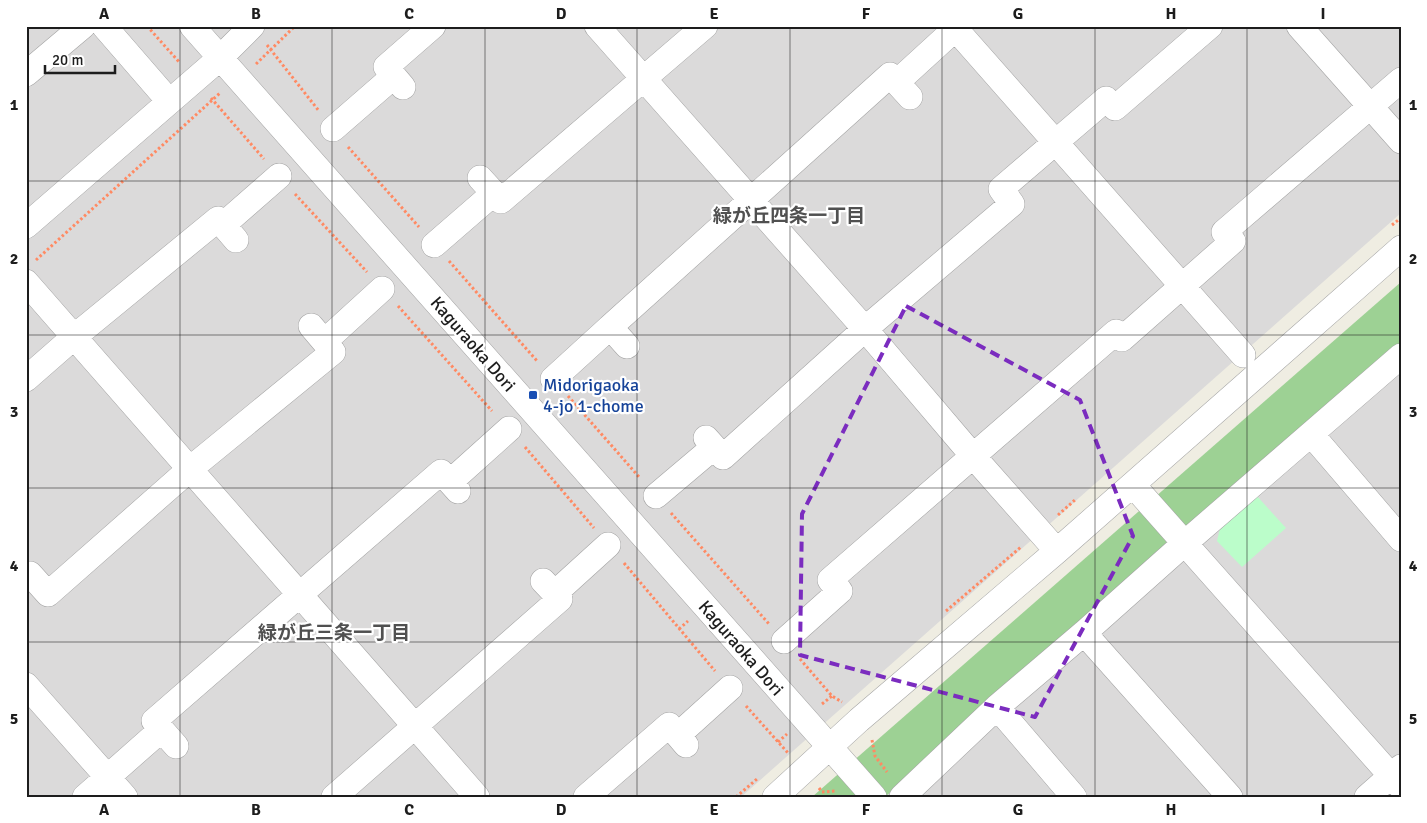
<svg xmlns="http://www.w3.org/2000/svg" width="1427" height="823" viewBox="0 0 1427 823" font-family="Signika,'Noto Sans JP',sans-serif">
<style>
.residential{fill:#dbdada}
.forest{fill:#9dd194}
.park{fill:#bbfdca}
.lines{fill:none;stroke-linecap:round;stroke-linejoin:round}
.minor-casing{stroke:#a4a4a4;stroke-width:26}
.path{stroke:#ff8a63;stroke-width:3;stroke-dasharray:2.5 2.5;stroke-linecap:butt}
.minor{stroke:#fff;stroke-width:25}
.marked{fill:none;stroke:#7b2cbf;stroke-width:4;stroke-dasharray:10 6;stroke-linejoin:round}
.grid{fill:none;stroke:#1d1d1d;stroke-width:1;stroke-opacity:0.55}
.transit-dot{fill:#1a4fb4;stroke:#fff;stroke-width:2}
.labels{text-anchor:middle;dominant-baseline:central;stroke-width:4.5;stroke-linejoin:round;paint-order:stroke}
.street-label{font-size:18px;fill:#1d1d1d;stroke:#fff}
.transit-label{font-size:18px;fill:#164399;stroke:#fff;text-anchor:start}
.neighbourhood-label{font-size:19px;font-weight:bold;fill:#505050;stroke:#fff}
.neatline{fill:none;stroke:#1d1d1d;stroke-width:2}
.grid-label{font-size:16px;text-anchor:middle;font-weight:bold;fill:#1d1d1d}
</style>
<rect width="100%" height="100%" fill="#efede2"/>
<path class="residential" d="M26 26H1401V213L741 797H26Z
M1401 344V797H885Z"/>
<path class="forest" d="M1401 282V344L885 797H812Z"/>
<path class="park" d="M1256 495 1286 528 1242 567 1217 541 1221 524Z"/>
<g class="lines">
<g class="minor-casing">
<path id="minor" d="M104 26 169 101
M192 26 874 797
M597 26 865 329 973 456 1057 551
M953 26 1243 355
M1299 26 1401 141
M26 74 83 26
M897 82 955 29
M403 87 386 67 433 26
M333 129 394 76
M480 178 501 201 705 26
M223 225 279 176
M26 226 220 58 252 26
M434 245 494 193
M26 282 477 797
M325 341 382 289
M627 346 610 327 890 75 910 97
M26 379 74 337 218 219 236 240
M553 379 610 327
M1311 434 1401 539
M706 438 723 457 865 329 1012 204 1001 189 1106 99 1115 108 1210 26
M450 482 509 429
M1133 485 1401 787
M656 496 714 447
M30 574 48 594 190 469 333 352 311 326
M554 594 608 545
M1084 633 1230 797
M784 641 840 591 830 580 1116 332 1122 339 1233 241 1224 232 1401 80
M26 685 125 797
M997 707 1074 797
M678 735 730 688
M176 746 154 721 441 472 458 491
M85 797 161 730
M334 797 560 599 543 581
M586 797 669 725 686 745
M775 797 859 720 1057 551 1401 248
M902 797 997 707 1084 633 1185 543 1401 356
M1367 797 1401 767"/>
</g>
<path class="path" d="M147 26 180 63
M267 45 319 111
M256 64 295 26
M211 98 264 159
M348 147 419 227
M295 194 367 272
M1392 225 1401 218
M36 260 220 93
M449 261 538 362
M398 306 492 411
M568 396 640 478
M525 447 594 528
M671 513 769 624
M1058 515 1076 499
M624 563 715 671
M946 611 1021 547
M679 629 688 621
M800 659 832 696 842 702
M822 704 832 696
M746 706 788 753
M872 740 875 756 887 772
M778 742 787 734
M819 788 822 792 836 791
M736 797 757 779"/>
<use href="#minor" class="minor"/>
</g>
<path class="marked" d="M906 306 1080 400 1133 536 1035 717 800 655 802 514Z"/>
<path class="grid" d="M180 26V797M332 26V797M485 26V797M637 26V797M790 26V797M942 26V797M1095 26V797M1247 26V797M26 181H1401M26 335H1401M26 488H1401M26 642H1401"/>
<rect class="transit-dot" x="528" y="390" width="10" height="10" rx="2.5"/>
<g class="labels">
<g class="street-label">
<text transform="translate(473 344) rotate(49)">Kaguraoka Dori</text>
<text transform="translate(741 648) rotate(49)">Kaguraoka Dori</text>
</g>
<g class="transit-label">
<text x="543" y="385">Midorigaoka<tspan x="543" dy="21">4-jo 1-chome</tspan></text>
</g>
<g class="neighbourhood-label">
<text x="789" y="216">緑が丘四条一丁目</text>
<text x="334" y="633">緑が丘三条一丁目</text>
</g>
</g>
<rect width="1427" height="823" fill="none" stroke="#ffffff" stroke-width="55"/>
<path d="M45 65v8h70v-8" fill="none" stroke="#1d1d1d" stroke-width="2.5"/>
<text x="52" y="65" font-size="15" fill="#1d1d1d" stroke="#ffffff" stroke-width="4" paint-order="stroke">20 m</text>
<rect x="28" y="28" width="1372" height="768" class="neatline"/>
<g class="grid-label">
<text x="104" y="19">A</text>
<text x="256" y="19">B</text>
<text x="409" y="19">C</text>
<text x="561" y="19">D</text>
<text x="714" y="19">E</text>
<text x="866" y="19">F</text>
<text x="1018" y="19">G</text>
<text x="1171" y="19">H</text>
<text x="1323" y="19">I</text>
<text x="14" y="110">1</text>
<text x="1413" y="110">1</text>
<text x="14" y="264">2</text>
<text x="1413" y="264">2</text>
<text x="14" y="417">3</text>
<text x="1413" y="417">3</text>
<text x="14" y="571">4</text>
<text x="1413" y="571">4</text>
<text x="14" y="724">5</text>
<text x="1413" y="724">5</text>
<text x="104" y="815">A</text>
<text x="256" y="815">B</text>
<text x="409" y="815">C</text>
<text x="561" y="815">D</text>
<text x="714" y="815">E</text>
<text x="866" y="815">F</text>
<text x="1018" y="815">G</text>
<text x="1171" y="815">H</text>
<text x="1323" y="815">I</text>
</g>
</svg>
